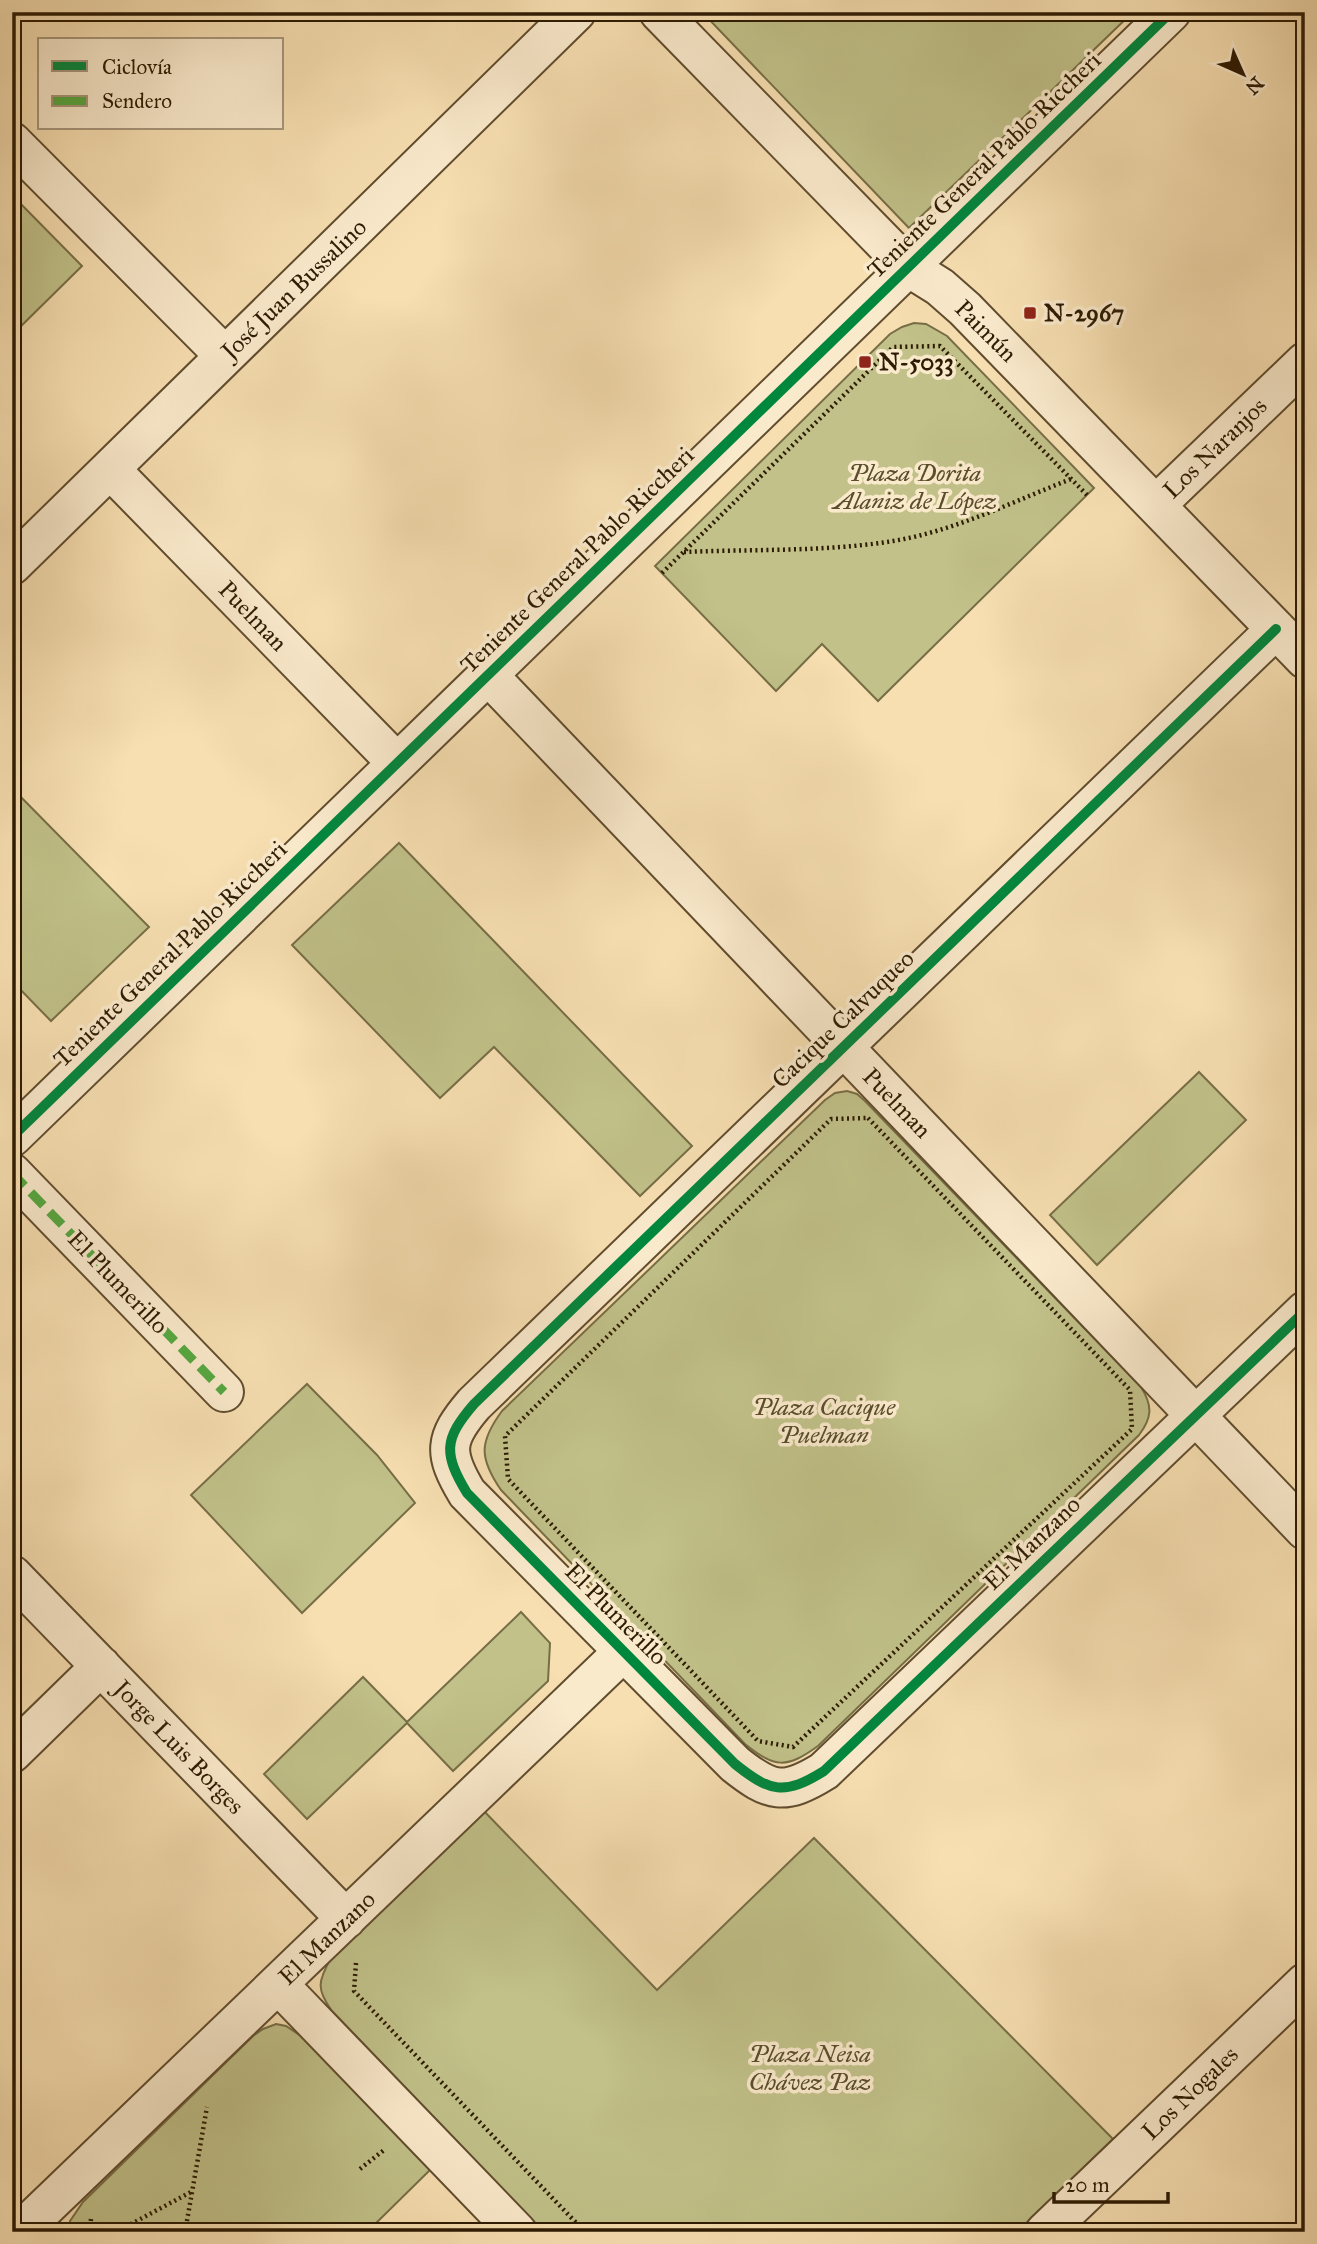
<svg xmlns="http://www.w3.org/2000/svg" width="1317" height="2244" viewBox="0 0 1317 2244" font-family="'IM FELL Great Primer',serif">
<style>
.green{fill:#c1c189;stroke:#776e46;stroke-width:2}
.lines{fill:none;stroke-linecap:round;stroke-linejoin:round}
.minor-casing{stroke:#604c2e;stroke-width:42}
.path{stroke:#2d1b03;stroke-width:4.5;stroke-dasharray:2 3.5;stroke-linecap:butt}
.minor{stroke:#faeacc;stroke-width:38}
.quiet{stroke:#54a940;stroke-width:9;stroke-dasharray:18 9;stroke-linecap:butt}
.cycleway-casing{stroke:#faeacc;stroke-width:15}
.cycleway{stroke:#00873e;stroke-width:10}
.poi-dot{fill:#8f2418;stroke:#faeacc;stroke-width:2.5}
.labels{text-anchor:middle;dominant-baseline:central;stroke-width:7;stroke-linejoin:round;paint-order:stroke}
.street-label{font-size:24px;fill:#2d1b03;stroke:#faeacc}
.poi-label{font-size:24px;font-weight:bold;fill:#2d1b03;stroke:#faeacc;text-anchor:start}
.park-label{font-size:24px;font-style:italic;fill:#594d2b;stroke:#faeacc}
</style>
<rect width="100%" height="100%" fill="#f7dfb1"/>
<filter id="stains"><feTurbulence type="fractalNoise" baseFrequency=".00286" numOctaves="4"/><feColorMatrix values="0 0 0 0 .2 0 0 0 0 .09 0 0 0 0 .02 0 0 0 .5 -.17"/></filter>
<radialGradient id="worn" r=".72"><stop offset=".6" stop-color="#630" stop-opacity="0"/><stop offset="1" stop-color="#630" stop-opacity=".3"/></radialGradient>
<path class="green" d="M702 12H1133L909 228Z
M12 195 82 266 12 335Z
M914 323 926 324 947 336 1094 488 878 701 822 644 776 691 655 566 890 334 902 327Z
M12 788 149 927 51 1021 12 981Z
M399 843 692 1146 640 1196 494 1047 440 1098 292 945Z
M1199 1072 1246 1120 1097 1265 1050 1215Z
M847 1091 857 1094 865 1101 1141 1387C1153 1406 1152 1418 1139 1435L818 1746C786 1769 775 1768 745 1744L501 1490C479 1458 479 1442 502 1411L825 1100 835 1093Z
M307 1384 377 1455 415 1503 302 1613 191 1495Z
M521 1612 550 1643 548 1681 453 1771 407 1723 307 1819 264 1774 363 1677 407 1722Z
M482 1809 657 1990 814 1838 1113 2139 1017 2232H544L332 2011C316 1989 318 1981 331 1958Z
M276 2024 286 2026 304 2038 431 2169 367 2232H69L70 2221 83 2202 253 2036 263 2029Z"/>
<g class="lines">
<g class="minor-casing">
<path id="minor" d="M659 12 908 267 940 287 965 309 1305 659
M12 142 225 356
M110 469 397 763
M1156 505 1305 362
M12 565 576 12
M1276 629 474 1404C444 1439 443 1453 467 1493L735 1764C770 1792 784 1796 824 1771L1305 1311
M488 675 1305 1530
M12 1137 1171 12
M12 1173 224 1392
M12 1575 346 1919
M12 1753 101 1666
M278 1984 517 2232
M29 2223 624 1651
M1045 2232 1305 1983"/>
</g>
<path class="path" d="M684 552C752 549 826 552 893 541 955 531 1014 501 1071 479
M662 573 893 347 940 346 1087 495
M868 1118 1130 1390 1132 1429 793 1747 758 1741 508 1479 505 1436 831 1119Z
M356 1963 354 1991 585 2232
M360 2169 384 2150
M90 2232 91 2218
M116 2232 191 2192
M185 2232 207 2107"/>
<use href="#minor" class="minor"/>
<path class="quiet" d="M12 1173 224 1392"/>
<g class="cycleway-casing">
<path id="cycleway" d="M1276 629 474 1404C444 1439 443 1453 467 1493L735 1764C770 1792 784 1796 824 1771L1305 1311
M12 1137 1171 12"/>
</g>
<use href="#cycleway" class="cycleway"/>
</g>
<g class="poi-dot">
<rect x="1023" y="306" width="14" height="14" rx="3.5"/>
<rect x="858" y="355" width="14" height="14" rx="3.5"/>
</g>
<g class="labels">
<g class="street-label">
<text transform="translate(984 165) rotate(-44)">Teniente General Pablo Riccheri</text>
<text transform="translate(294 289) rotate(-44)">José Juan Bussalino</text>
<text transform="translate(986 331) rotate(45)">Paimún</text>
<text transform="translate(1215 448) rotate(-44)">Los Naranjos</text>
<text transform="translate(577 560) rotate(-44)">Teniente General Pablo Riccheri</text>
<text transform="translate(253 616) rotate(46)">Puelman</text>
<text transform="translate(170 954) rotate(-44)">Teniente General Pablo Riccheri</text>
<text transform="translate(843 1019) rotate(-44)">Cacique Calvuqueo</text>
<text transform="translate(897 1103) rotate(46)">Puelman</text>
<text transform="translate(118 1282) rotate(46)">El Plumerillo</text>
<text transform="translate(1032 1543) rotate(-44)">El Manzano</text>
<text transform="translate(616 1614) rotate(45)">El Plumerillo</text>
<text transform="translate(179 1747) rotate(46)">Jorge Luis Borges</text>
<text transform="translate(327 1938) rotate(-44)">El Manzano</text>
<text transform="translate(1190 2093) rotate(-44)">Los Nogales</text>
</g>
<g class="poi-label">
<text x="1044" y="313">N-2967</text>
<text x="879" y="362">N-5033</text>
</g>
<g class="park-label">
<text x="915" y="473">Plaza Dorita<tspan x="915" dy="28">Alaniz de López</tspan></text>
<text x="824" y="1407">Plaza Cacique<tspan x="824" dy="28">Puelman</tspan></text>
<text x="810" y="2054">Plaza Neisa<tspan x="810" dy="28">Chávez Paz</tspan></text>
</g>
</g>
<rect width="1317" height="2244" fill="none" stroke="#f7dfb1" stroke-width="42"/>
<rect x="14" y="14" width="1289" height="2216" fill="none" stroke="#2d1b03" stroke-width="3.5"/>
<rect x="21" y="21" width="1275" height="2202" fill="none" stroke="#2d1b03" stroke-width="2"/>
<rect x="38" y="38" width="245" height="91" fill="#faeacc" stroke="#a8977c" stroke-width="2"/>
<rect x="52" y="61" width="35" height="10" fill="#00873e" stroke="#a8977c" stroke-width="2"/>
<text x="102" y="74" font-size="21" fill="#2d1b03">Ciclovía</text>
<rect x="52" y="96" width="35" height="10" fill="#54a940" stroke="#a8977c" stroke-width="2"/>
<text x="102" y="108" font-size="21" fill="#2d1b03">Sendero</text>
<g transform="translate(1243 74) rotate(135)" stroke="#faeacc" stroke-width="5" paint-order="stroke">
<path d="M0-5L12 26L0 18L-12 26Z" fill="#2d1b03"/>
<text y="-10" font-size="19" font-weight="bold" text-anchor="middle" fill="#2d1b03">N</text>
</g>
<path d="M1054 2192v10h114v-10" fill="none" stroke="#2d1b03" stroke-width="3.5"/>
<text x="1065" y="2192" font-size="21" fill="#2d1b03" stroke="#faeacc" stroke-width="5" paint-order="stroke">20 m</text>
<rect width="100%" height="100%" filter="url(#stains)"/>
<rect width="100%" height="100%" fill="url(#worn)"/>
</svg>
